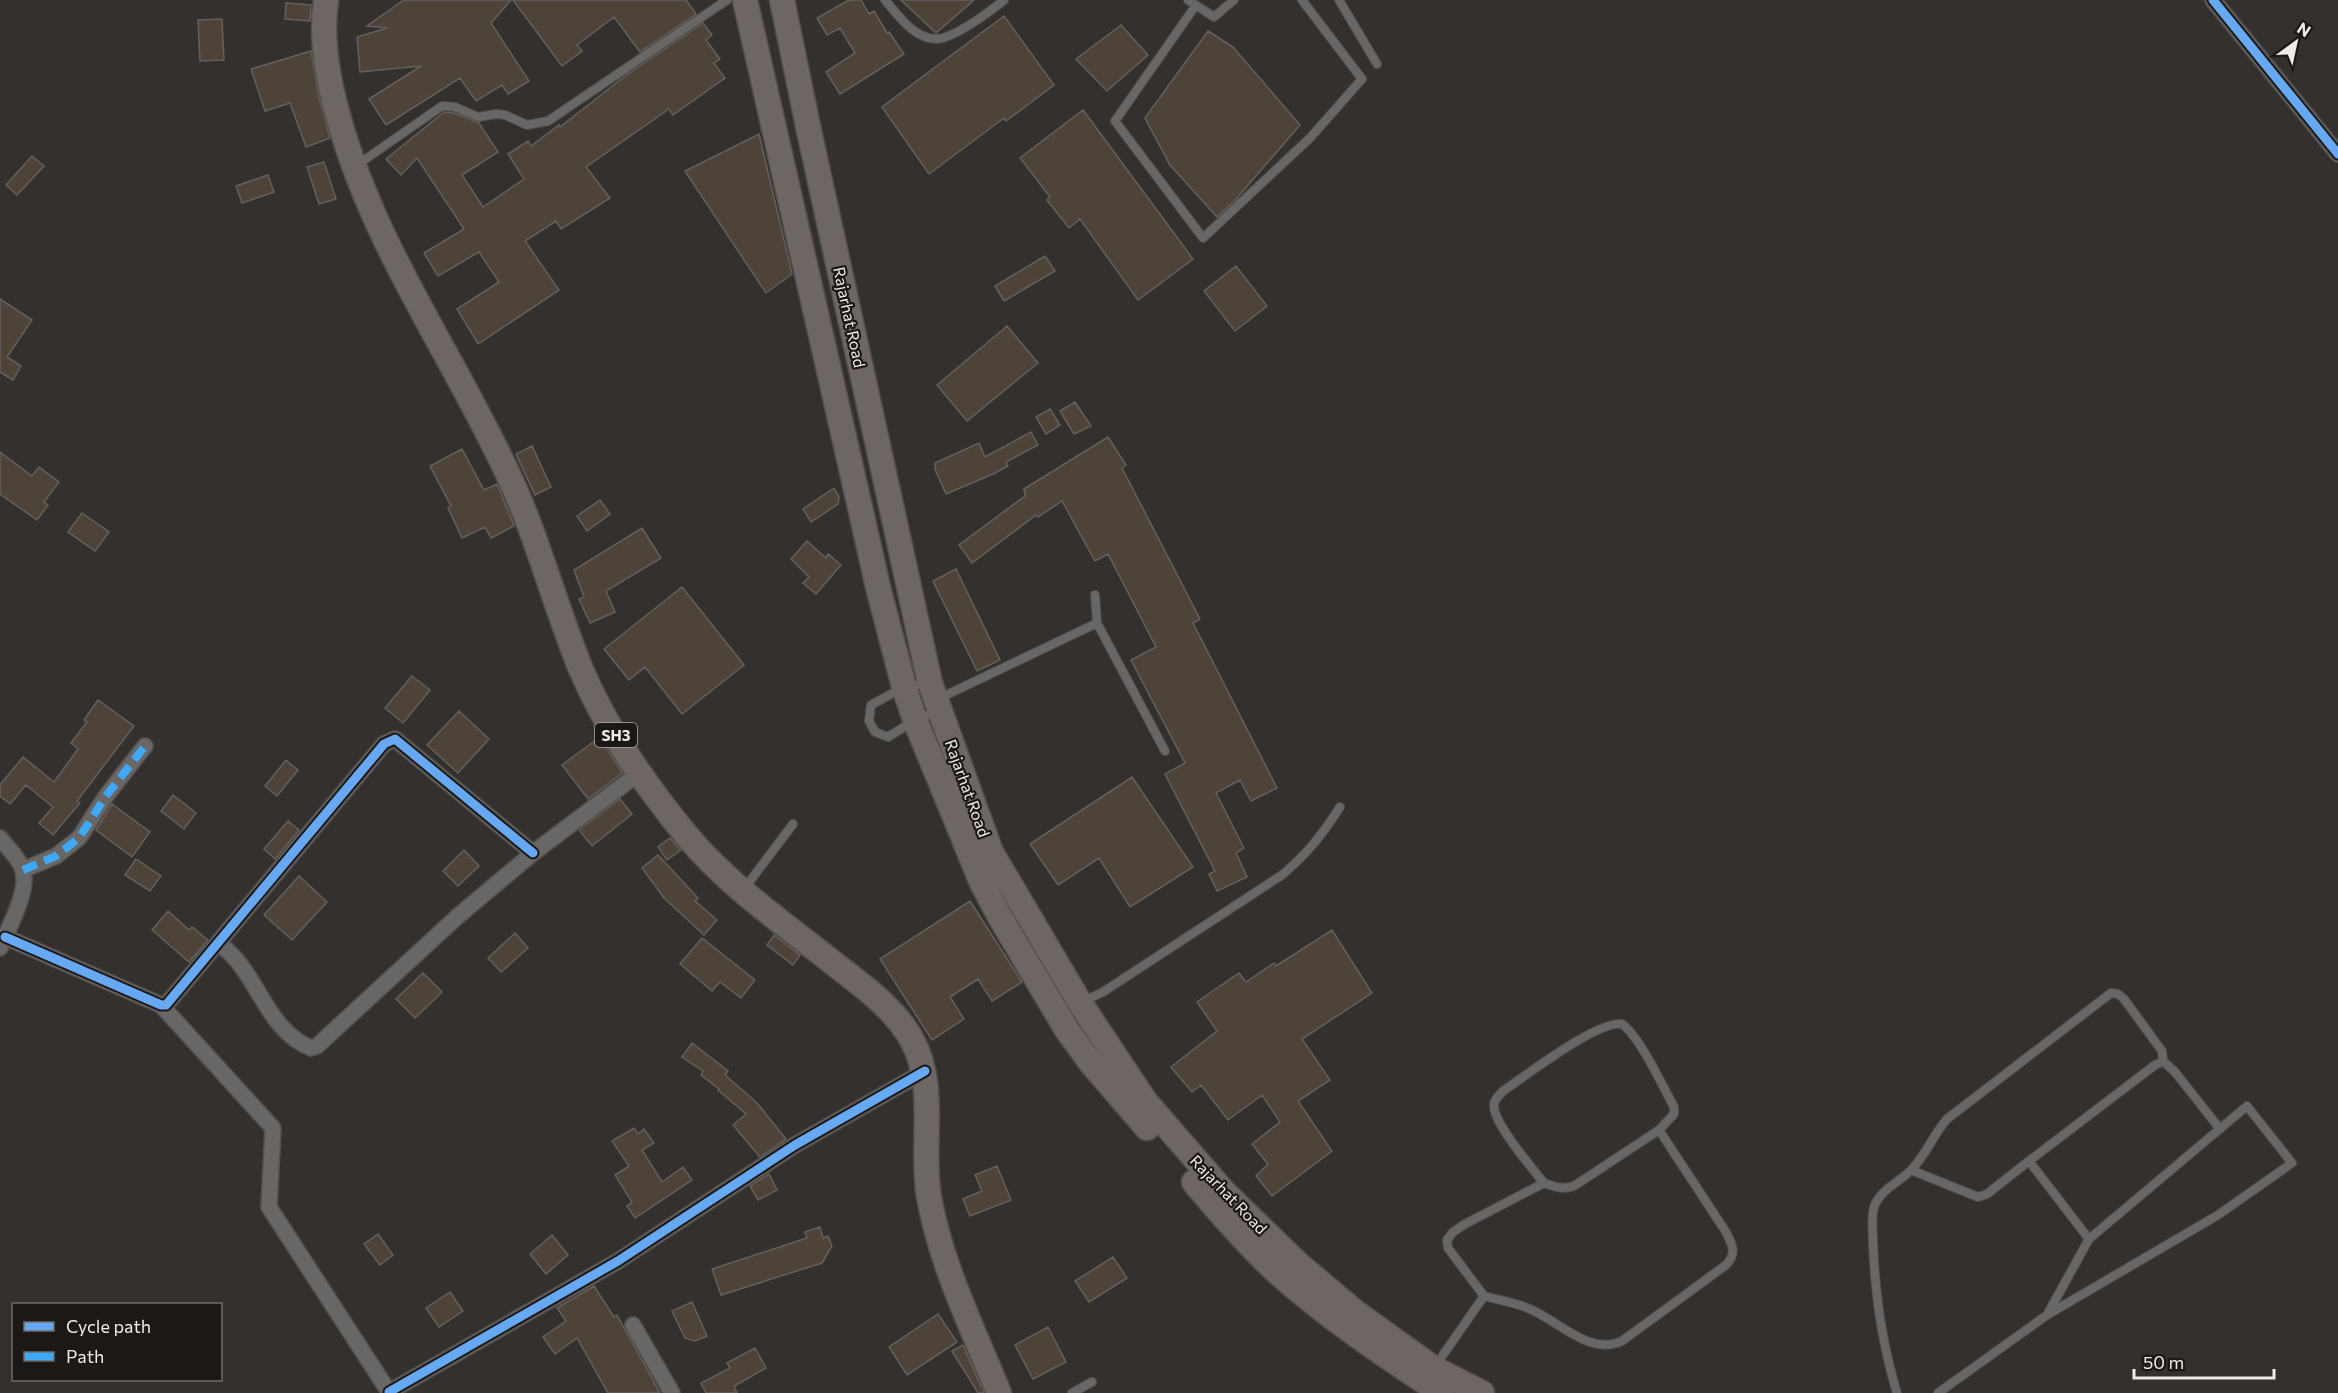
<svg xmlns="http://www.w3.org/2000/svg" width="2338" height="1393" viewBox="0 0 2338 1393" font-family="Commissioner,sans-serif">
<style>
.building{fill:#4e4338;stroke:#63605e;stroke-width:1.5}
.lines{fill:none;stroke-linecap:round;stroke-linejoin:round}
.service-casing{stroke:#514f4d;stroke-width:10}
.minor-casing{stroke:#514f4d;stroke-width:18}
.primary-casing{stroke:#514f4d;stroke-width:27}
.service{stroke:#696765;stroke-width:8}
.minor{stroke:#696765;stroke-width:15}
.primary{stroke:#6e6662;stroke-width:24}
.quiet{stroke:#3fa9f5;stroke-width:8;stroke-dasharray:15 8;stroke-linecap:butt}
.cycleway-casing{stroke:#1b1816;stroke-width:13}
.cycleway{stroke:#66a8f1;stroke-width:9}
.labels{text-anchor:middle;dominant-baseline:central;stroke-width:4.5;stroke-linejoin:round;paint-order:stroke}
.shield{fill:#1b1816;stroke:#afaca9;stroke-width:1.5}
.shield-label{font-size:15px;font-weight:bold;fill:#efebe8}
.street-label{font-size:16px;fill:#efebe8;stroke:#1b1816}
</style>
<rect width="100%" height="100%" fill="#33302e"/>
<path class="building" d="M404 0H511L491 23 529 81 508 94 502 85 476 101 460 78 386 125 369 99 421 66 360 72 357 37 387 28 367 26Z
M513 0H686L696 14 640 52 614 17 577 45 582 51 562 66Z
M849 0H861L869 14 874 11 887 33 889 32 904 54 840 94 826 72 855 53 840 28 827 35 817 18Z
M901 0H974L936 33Z
M286 3 311 5 310 21 285 19Z
M1004 16 1054 85 1006 121 1004 118 929 174 882 107Z
M222 19 224 60 200 61 198 20Z
M703 23 712 35 706 40 720 59 714 63 725 78 673 115 669 109 586 167 610 198 561 229 556 221 525 241 559 290 478 344 457 309 499 282 479 252 438 276 424 253 464 229 417 158 401 175 386 159 444 112 454 113 479 123 498 152 462 175 483 207 524 179 508 154 528 141 531 146 559 125 560 127 625 76Z
M1121 25 1148 55 1107 91 1076 59Z
M1208 31 1233 47 1300 125 1237 198 1217 217 1170 165 1145 118Z
M311 51 318 93 330 138 306 147 290 103 265 111 251 69Z
M1083 110 1193 259 1138 300 1080 219 1069 228 1047 200 1050 197 1020 158Z
M759 134 792 274 766 293 685 171Z
M32 156 44 166 17 195 6 185Z
M324 162 336 199 319 204 307 167Z
M268 175 274 192 242 203 236 186Z
M1045 256 1055 271 1004 301 995 286Z
M1236 266 1267 306 1235 331 1204 291Z
M0 299 32 320 7 357 21 366 13 380 0 372Z
M1007 326 1038 363 967 421 937 385Z
M1075 402 1091 426 1074 434 1060 411Z
M1050 409 1060 425 1046 434 1036 417Z
M1031 432 1038 445 1006 462 1008 466 993 474 946 494 935 469V463L979 443 985 457Z
M1108 437 1126 465 1122 468 1200 619 1193 623 1277 788 1251 801 1240 780 1216 793 1244 848 1236 853 1247 877 1217 891 1209 874 1215 871 1165 774 1185 763 1131 660 1156 647 1108 554 1095 561 1062 501 1038 517 1036 515 972 563 959 545 1025 496 1024 489Z
M532 446 551 487 535 495 516 454Z
M462 449 484 490 497 484 514 526 491 538 485 527 462 538 448 508 451 506 430 466Z
M0 452 32 476 39 467 59 482 44 502 48 505 37 520 0 494Z
M834 488 839 497 838 504 811 522 803 509Z
M600 500 610 514 587 531 577 516Z
M82 513 109 532 95 551 68 532Z
M642 528 661 558 606 591 615 612 590 623 579 599 584 597 574 570Z
M807 541 826 558 828 554 841 565 816 594 803 583 809 577 791 559Z
M956 569 1000 660 977 671 933 581Z
M682 587 744 665 682 714 645 667 629 680 604 649Z
M412 676 430 690 403 723 385 708Z
M98 700 134 726 77 801 80 803 53 835 39 823 53 807 26 785 10 804 0 796V785L23 757 54 782 78 749 71 743 87 722 84 720Z
M459 711 489 739 458 773 427 745Z
M600 737 622 773 588 799 562 765Z
M286 760 298 770 277 796 265 786Z
M1132 777 1193 867 1130 907 1099 858 1058 885 1030 844Z
M173 795 196 813 184 829 161 811Z
M620 799 632 814 592 846 579 830Z
M112 804 150 832 132 857 96 830Z
M288 821 299 830 275 859 264 849Z
M670 838 681 850 667 860 658 847Z
M464 850 479 866 458 886 443 871Z
M658 855 698 898 695 901 717 920 704 935 664 898 642 868Z
M136 859 161 876 150 891 125 875Z
M299 876 327 902 292 940 264 915Z
M970 901 1022 982 992 1001 978 979 950 997 964 1019 932 1040 880 959Z
M168 911 189 930 192 927 208 940 189 962 152 930Z
M1332 930 1372 993 1302 1039 1330 1080 1298 1101 1332 1151 1272 1196 1256 1176 1268 1164 1252 1144 1280 1122 1262 1095 1228 1120 1201 1085 1192 1092 1171 1067 1217 1031 1197 1002 1239 973 1246 982 1274 963 1276 966Z
M515 933 528 948 501 972 488 958Z
M774 935 800 955 793 965 767 945Z
M702 938 755 980 741 998 720 982 712 991 680 964Z
M423 973 442 992 415 1018 396 999Z
M692 1043 728 1071 725 1075 757 1103 786 1139 760 1157 733 1125 746 1114 718 1090 719 1089 701 1075 703 1071 682 1057Z
M634 1128 638 1134 644 1129 654 1143 642 1150 662 1182 683 1167 692 1180 635 1218 627 1206 632 1202 615 1175 629 1166 612 1141Z
M997 1166 1011 1200 970 1216 963 1199 982 1191 975 1175Z
M769 1174 777 1190 758 1200 750 1186Z
M820 1227 823 1238 828 1236 832 1246 822 1263 721 1295 712 1269 807 1238 805 1232Z
M378 1234 393 1255 380 1265 364 1244Z
M552 1235 568 1255 546 1274 530 1254Z
M1113 1257 1127 1278 1089 1302 1075 1281Z
M594 1286 614 1317 617 1315 660 1393H608L577 1338 555 1354 543 1337 566 1321 557 1308Z
M450 1292 463 1311 439 1327 426 1308Z
M692 1302 707 1336 695 1341 685 1338 672 1311Z
M938 1314 957 1342 907 1375 889 1347Z
M1048 1327 1066 1362 1033 1379 1015 1345Z
M963 1345 976 1375 984 1393H978L952 1351Z
M755 1348 766 1368 734 1386 737 1393H706L701 1383 730 1368 727 1363Z"/>
<g class="lines">
<g class="service-casing">
<path id="service" d="M885 0C898 15 913 38 936 39 953 39 991 11 1004 0
M1188 0 1214 17 1234 0
M1339 0 1377 64
M1196 5 1115 121 1203 238 1310 138 1362 79 1302 0
M357 165 442 106 455 107 478 117 497 114 505 115 527 125 548 121 727 0
M1097 623 1165 751
M929 683 904 687 871 705 869 721 875 732 888 737 915 720 938 711
M940 698 1097 623 1095 595
M744 889 793 824
M1082 1002 1103 992 1282 875C1307 854 1322 835 1340 807
M1911 1170 1978 1197 1987 1194 2029 1161
M2089 1239 2029 1161 2155 1065 2163 1061 2175 1072 2220 1129
M1484 1296C1498 1300 1512 1302 1525 1307 1557 1318 1588 1357 1622 1341L1726 1265C1737 1253 1733 1246 1726 1232L1659 1130
M1436 1365 1484 1296 1448 1248 1447 1240 1453 1232 1465 1224 1544 1183C1555 1187 1563 1190 1574 1186L1659 1130 1674 1114V1107C1662 1085 1640 1037 1622 1024 1596 1021 1527 1075 1503 1091 1498 1096 1493 1101 1494 1107 1495 1125 1532 1168 1544 1183
M1072 1393 1092 1382
M1897 1393C1882 1344 1875 1294 1873 1243 1873 1231 1871 1218 1874 1207 1880 1189 1902 1181 1913 1168 1927 1153 1933 1135 1947 1119L2111 993 2118 994 2124 999 2162 1051 2163 1061
M1938 1393 2047 1315 2218 1215 2292 1163 2247 1106 2089 1239 2047 1315"/>
</g>
<g class="minor-casing">
<path id="minor" d="M2213 0 2338 154
M0 838C7 847 18 857 22 868 31 888 8 929 0 948
M23 870 56 856 79 838 106 796 145 746
M5 937 161 1005H166L384 744 395 739 533 853
M218 943C258 970 264 1029 311 1048L317 1046 458 916 533 853 639 773
M161 1005 273 1128 269 1207 389 1392 393 1393
M633 1325 672 1393
M389 1392 618 1261 795 1145 925 1071"/>
</g>
<g class="primary-casing">
<path id="primary" d="M326 0C320 40 328 81 339 119 374 246 452 354 507 472 537 535 554 603 580 667 606 729 645 785 687 836 728 885 783 923 832 962 861 985 894 1007 912 1040 938 1087 920 1146 929 1197 941 1265 973 1329 999 1393
M745 0 878 587 904 687 915 720 982 883 1000 917 1067 1030 1091 1063 1147 1128
M782 0 809 131 930 683 991 852 1080 1003 1145 1101 1224 1192 1297 1263 1355 1312 1433 1368 1482 1393
M1194 1182C1220 1213 1248 1245 1278 1273 1329 1318 1385 1356 1442 1393"/>
</g>
<use href="#service" class="service"/>
<use href="#minor" class="minor"/>
<use href="#primary" class="primary"/>
<path class="quiet" d="M23 870 56 856 79 838 106 796 145 746"/>
<g class="cycleway-casing">
<path id="cycleway" d="M2213 0 2338 154
M5 937 161 1005H166L384 744 395 739 533 853
M389 1392 618 1261 795 1145 925 1071"/>
</g>
<use href="#cycleway" class="cycleway"/>
</g>
<g class="labels">
<rect class="shield" x="595" y="723" width="42" height="24" rx="4.5"/>
<g class="shield-label">
<text x="616" y="735">SH3</text>
</g>
<g class="street-label">
<text transform="translate(850 317) rotate(78)">Rajarhat Road</text>
<text transform="translate(968 788) rotate(70)">Rajarhat Road</text>
<text transform="translate(1229 1194) rotate(46)">Rajarhat Road</text>
</g>
</g>
<rect x="12" y="1303" width="210" height="78" fill="#1b1816" stroke="#706c6a" stroke-width="1.5"/>
<rect x="24" y="1322" width="30" height="9" fill="#66a8f1" stroke="#706c6a" stroke-width="1.5"/>
<text x="66" y="1333" font-size="18" fill="#efebe8">Cycle path</text>
<rect x="24" y="1352" width="30" height="9" fill="#3fa9f5" stroke="#706c6a" stroke-width="1.5"/>
<text x="66" y="1363" font-size="18" fill="#efebe8">Path</text>
<g transform="translate(2296 42) rotate(33)" stroke="#1b1816" stroke-width="4.5" paint-order="stroke">
<path d="M0-4.5L10 22L0 15L-10 22Z" fill="#efebe8"/>
<text y="-9" font-size="16" font-weight="bold" text-anchor="middle" fill="#efebe8">N</text>
</g>
<path d="M2134 1369v9h140v-9" fill="none" stroke="#efebe8" stroke-width="3"/>
<text x="2143" y="1369" font-size="18" fill="#efebe8" stroke="#1b1816" stroke-width="4.5" paint-order="stroke">50 m</text>
</svg>
